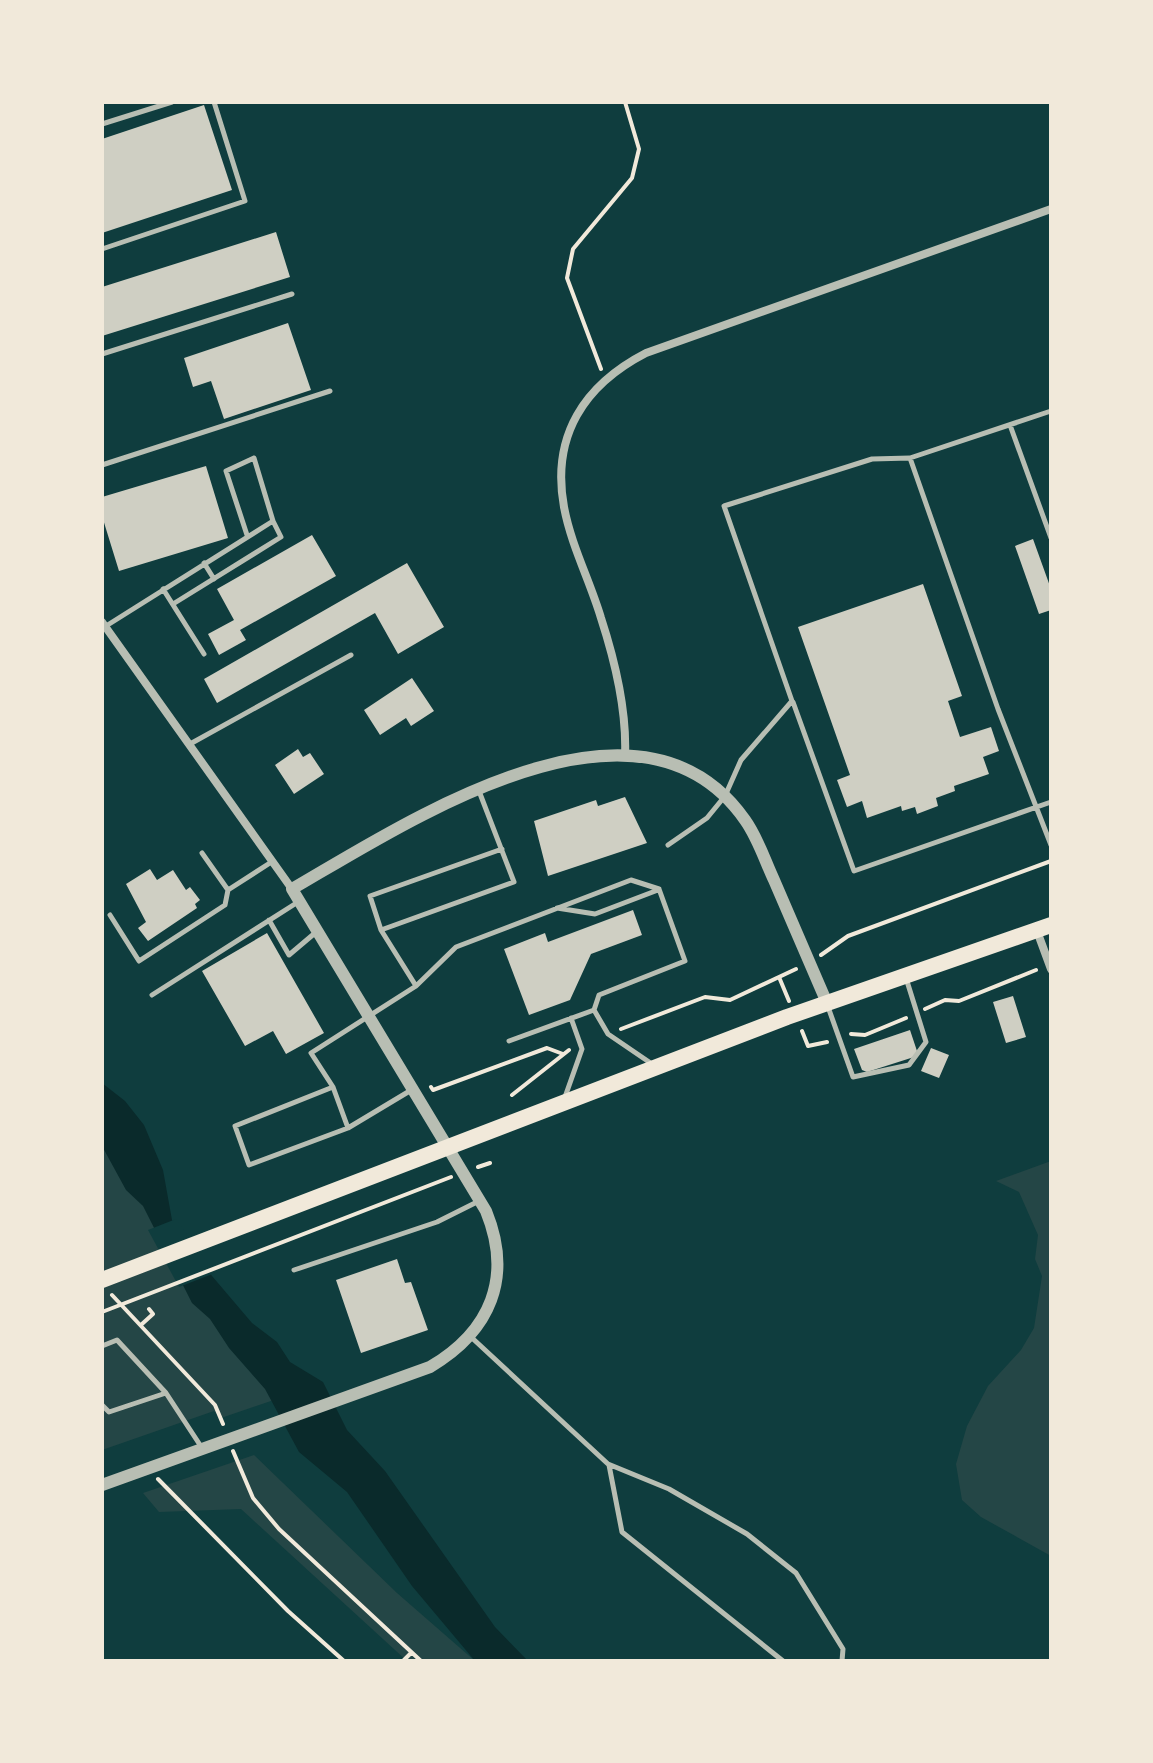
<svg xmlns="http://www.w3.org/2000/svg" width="1153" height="1763" viewBox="0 0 1153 1763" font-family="Raleway,sans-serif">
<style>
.green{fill:#244646}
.water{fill:#0a2a2b}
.pier{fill:#0f3d3e}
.building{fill:#cfcfc3}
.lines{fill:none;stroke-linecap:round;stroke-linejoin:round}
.path{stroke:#f1e9da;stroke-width:4}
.service{stroke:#b8beb3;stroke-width:5}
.minor{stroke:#b8beb3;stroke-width:8}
.tertiary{stroke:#b8beb3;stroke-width:12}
.primary{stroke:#f1e9da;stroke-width:16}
</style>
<rect width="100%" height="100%" fill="#0f3d3e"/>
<path class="green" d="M102 1144 214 1300 300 1391 221 1418 214 1411 102 1450Z
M1051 1161V1556L981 1517 962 1500 956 1464 967 1426 988 1386 1021 1350 1034 1328 1042 1276 1035 1259 1038 1235 1019 1192 996 1181Z
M254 1455 397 1593 475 1661H407L241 1509 159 1512 143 1493Z"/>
<path class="water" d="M102 1083 125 1101 144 1125 163 1170 172 1220 212 1276 252 1323 277 1342 290 1362 323 1382 347 1430 385 1471 495 1627 528 1661H475L412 1586 347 1492 299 1452 265 1389 229 1348 210 1319 192 1303 143 1206 126 1190 102 1146Z"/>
<path class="pier" d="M176 1219 215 1273 179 1287 148 1230Z"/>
<path class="building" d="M204 105 232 190 102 233V139Z
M276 232 290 277 102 336V287Z
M288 323 311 390 224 419 211 381 193 387 184 358Z
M206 466 228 538 119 571 102 516V497Z
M312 535 336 576 240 630 246 640 219 655 208 634 234 620 217 589Z
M1033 539 1051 589V610L1039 614 1015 546Z
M407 563 444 627 398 654 375 613 217 703 204 679Z
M923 584 962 696 948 701 960 737 991 727 999 751 983 757 989 774 954 786 955 791 936 798 938 806 917 814 915 807 902 811 901 806 867 818 862 801 847 807 837 780 850 775 798 627Z
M412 678 434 711 411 726 406 718 380 735 364 710Z
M298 749 303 757 310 753 324 774 294 794 275 765Z
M625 797 647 843 548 876 534 821 596 800 598 806Z
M150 869 157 880 173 870 186 890 190 887 200 900 195 904 197 908 148 941 138 928 146 922 126 884Z
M633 910 642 935 591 954 570 1000 529 1015 504 949 545 933 548 942Z
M267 933 324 1033 286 1054 273 1031 245 1046 202 971Z
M1013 996 1026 1037 1006 1043 993 1002Z
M910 1030 917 1051 914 1057 867 1072 862 1070 854 1049Z
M931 1048 949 1055 939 1078 921 1071Z
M397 1259 405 1283 411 1282 428 1330 361 1353 336 1280Z"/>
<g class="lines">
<path class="path" d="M601 369 567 278 573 249 632 178 639 149 625 102
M821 955 848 936 1051 861
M779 977 789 1001
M925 1009 945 1000 959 1001 1036 970
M621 1029 705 997 730 1000 796 969
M802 1031 808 1046 827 1042
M851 1034 865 1035 906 1018
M431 1087 433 1090 547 1048 563 1054
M512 1095 569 1050
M478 1167 490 1163
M112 1295 215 1405 223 1424
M102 1312 451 1177
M142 1324 153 1314 149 1309
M233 1451 253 1498 279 1529 421 1661
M158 1479 288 1611 344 1661
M403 1661 411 1653"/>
<path class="service" d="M102 124 172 102
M102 249 245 201 214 102
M102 354 292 294
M1010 425 1051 538
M910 458 1051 411
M102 465 330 391
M204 563 214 579
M163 589 204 654
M173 604 281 537 273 521
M106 626 273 521 254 458 226 471 247 535
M793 702 854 871 1051 802
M190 744 351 655
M479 791 514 882 381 930 370 896 502 849
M668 845 707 818 725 796 741 760 792 701 724 506 872 459 910 458 998 709 1051 845
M202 853 228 890 273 861
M557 908 595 914 658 890
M110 915 139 961 225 905 228 890
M269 920 289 955 315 933
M416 986 456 947 631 880 659 889
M152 995 298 902
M827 1004 853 1077 909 1065 926 1042 906 978
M509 1041 594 1010
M652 1064 608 1034 594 1010 599 995 685 961 659 889
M333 1087 235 1126 249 1165 348 1128 413 1089
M565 1097 582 1049 571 1018
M348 1128 333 1087 311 1053 416 986 381 930
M294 1270 437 1222 479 1201
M471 1337 608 1464 669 1489 747 1534 796 1573 843 1649 842 1661
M102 1346 117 1340 166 1393 202 1448
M102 1405 109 1412 166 1393
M609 1465 622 1532 783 1661"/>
<path class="minor" d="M102 622 292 889
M625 756C627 710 615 661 601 618 590 581 571 545 564 507 551 436 584 385 646 353L1051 209
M1037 931 1051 969"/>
<path class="tertiary" d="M102 1485 430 1367C491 1331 513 1277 486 1211L292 889C406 823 639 668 745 820 758 838 765 861 774 880 792 921 809 962 827 1003"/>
<path class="primary" d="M102 1280 787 1017 1051 925"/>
</g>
<rect width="1153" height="1763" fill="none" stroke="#f1e9da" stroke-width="208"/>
</svg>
